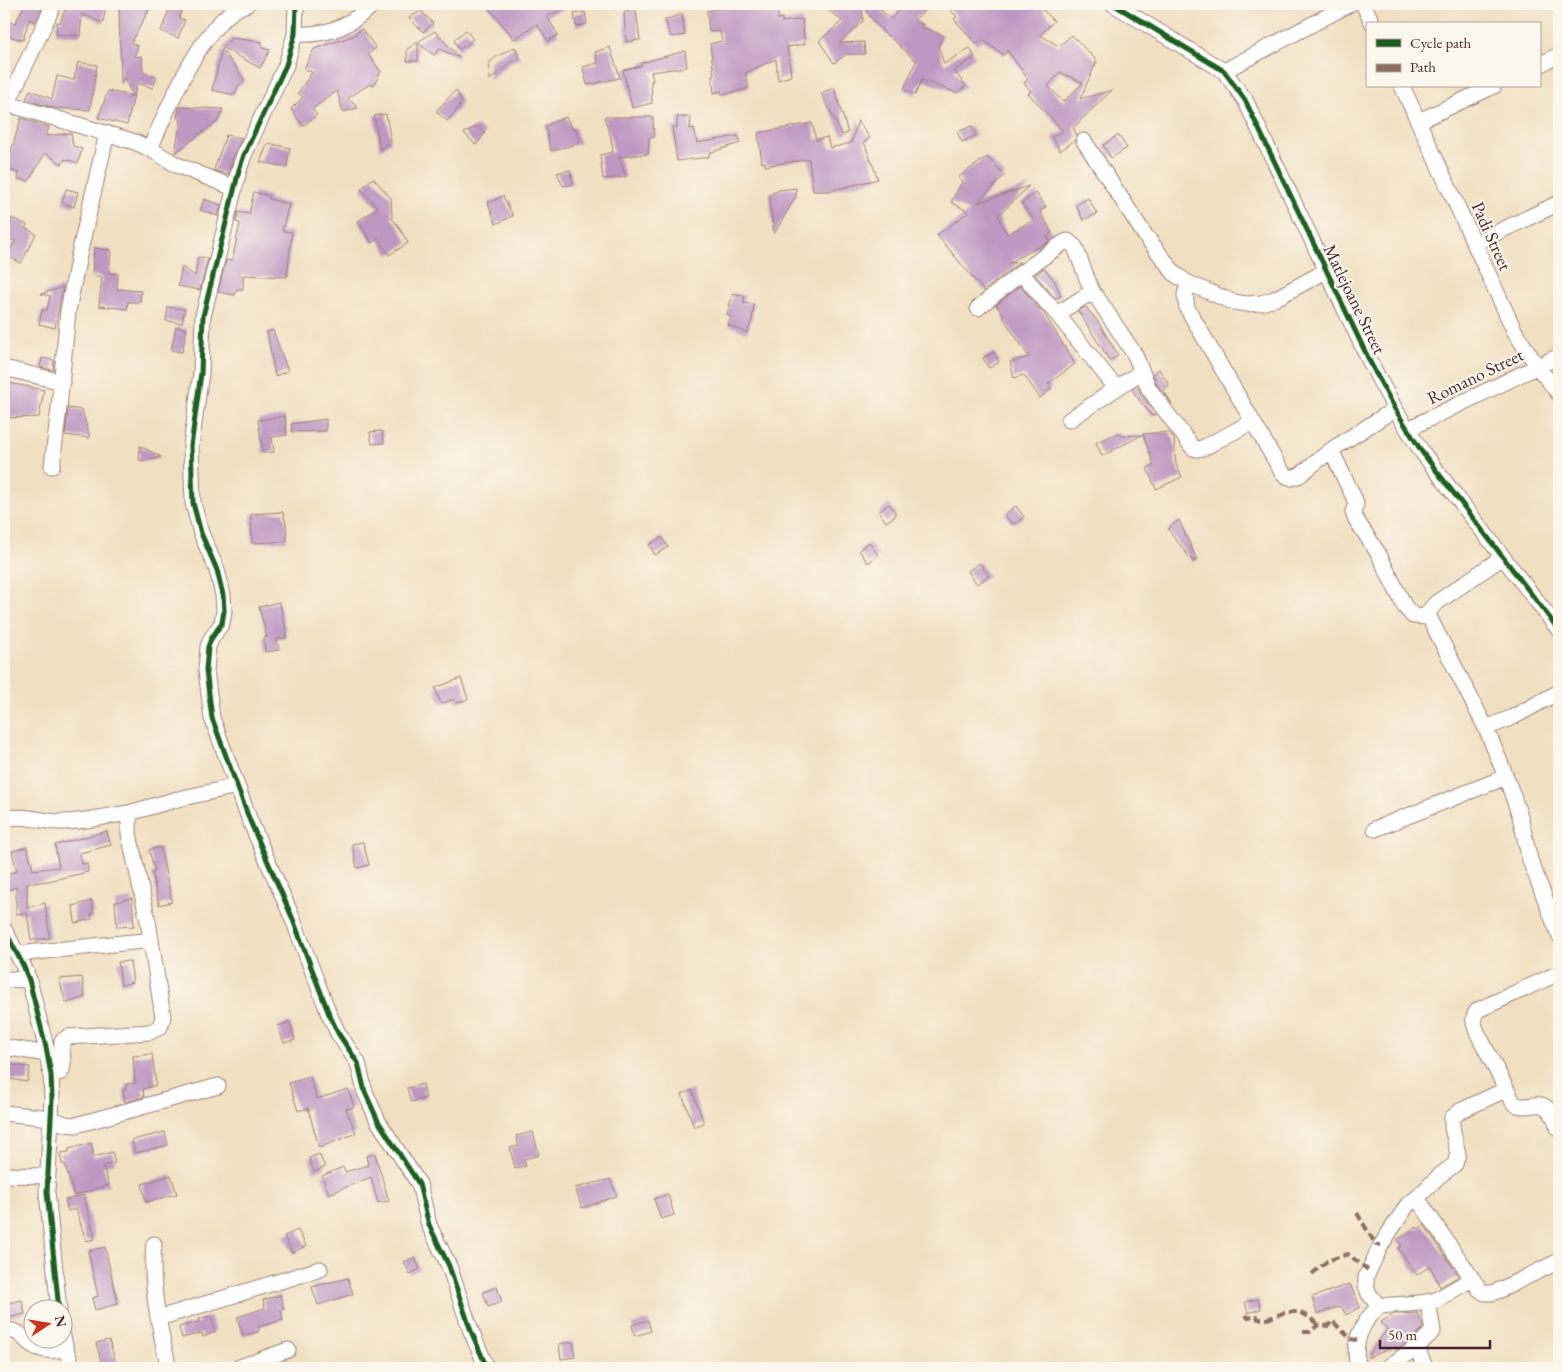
<svg xmlns="http://www.w3.org/2000/svg" width="1563" height="1372" viewBox="0 0 1563 1372" font-family="'EB Garamond',serif">
<style>
.building{fill:#be97c2;fill-rule:evenodd}
.lines{fill:none;stroke-linecap:round;stroke-linejoin:round}
.minor-casing{stroke:#9d7f76;stroke-width:17}
.minor{stroke:#fff;stroke-width:15}
.quiet{stroke:#8d6e63;stroke-width:4;stroke-dasharray:8 4;stroke-linecap:butt}
.cycleway-casing{stroke:#fbf7ec;stroke-width:8}
.cycleway{stroke:#1b5e20;stroke-width:5}
.labels{text-anchor:middle;dominant-baseline:central;stroke-width:4;stroke-linejoin:round;paint-order:stroke}
.street-label{font-size:18px;fill:#4a1f2b;stroke:#fbf7ec}
</style>
<rect width="100%" height="100%" fill="#fbf7ec"/>
<filter id="ink" filterUnits="userSpaceOnUse"><feTurbulence type="fractalNoise" baseFrequency=".02" numOctaves="2"/><feDisplacementMap in="SourceGraphic" scale="10" xChannelSelector="R" yChannelSelector="G"/><feConvolveMatrix kernelMatrix="1 2 1 2 8 2 1 2 1" color-interpolation-filters="sRGB"/></filter>
<filter id="wash" filterUnits="userSpaceOnUse"><feTurbulence type="fractalNoise" baseFrequency=".0096" numOctaves="4" result="noise"/><feDisplacementMap in="SourceGraphic" scale="20" xChannelSelector="R" yChannelSelector="G"/><feGaussianBlur stdDeviation="1.12" result="paint"/><feColorMatrix in="noise" values="0 0 0 0 0 0 0 0 0 0 0 0 0 0 0 0 0 1.4 0 .05"/><feComposite in="paint" operator="in"/></filter>
<g filter="url(#wash)">
<rect width="100%" height="100%" fill="#f0dfc0"/>
<g id="blocks">
<path class="building" d="M25 4H44L35 22 29 19 23 40 4 35V19L15 24Z
M63 4H106L103 23 82 14 80 36 56 34 57 22 60 23 66 7Z
M119 4H152L131 43 138 46 134 57 142 56 143 72 157 77 153 88 137 83 127 125 98 118 108 91 133 96 124 78 121 84Z
M171 4H184L179 18 185 20 178 38 161 31Z
M486 4H576L547 16 558 35 548 41 537 24 514 39Z
M821 4H862L863 21 840 43 864 42 865 54H847L834 63 819 41 842 21Z
M864 4H874L891 19 904 4H933L914 20 923 25 921 27 943 35 938 46 944 64 970 48 975 57 954 71 966 86 957 93 922 80 915 95 904 89 917 59 915 60 888 35 887 36 867 13Z
M945 4H1049L1043 10 1054 21 1040 35 1059 46 1072 35 1097 61 1080 99 1112 90 1073 128 1077 135 1075 140 1060 151 1052 137 1063 131 1028 93 1031 91 1024 83 1028 79 1007 50 1004 55 983 40 976 44 954 19 957 17ZM1060 72 1083 83 1063 102 1048 86Z
M736 6V10L754 6 755 8 778 7V19L782 18V22L802 19 805 44 787 47 791 76 778 80 776 59 745 73 749 88 727 94H722L721 91 714 93 712 76 714 75 710 44 722 41 720 31 709 32 707 11Z
M421 11 433 23 423 32 409 18Z
M636 11 640 40 626 42 624 12Z
M585 12 587 24 576 26 574 14Z
M682 14 685 35 671 37 665 20Z
M362 29 376 48 368 54 381 72 373 86 370 84 348 98 358 108 343 112 337 91 312 109 317 115 303 126 291 109 303 97 298 93 312 72 304 69 314 49 353 36Z
M466 30 473 39 459 50 454 40Z
M435 31 460 58 439 49 434 55 418 43V61H407V49Z
M231 38 262 42V48L270 50 260 68 223 48Z
M515 47 520 58 511 62 490 80 489 63 496 57Z
M610 47 620 78 587 85 583 67 598 63 595 52Z
M222 49 245 81 238 86 234 95 212 90Z
M685 51 687 67 651 72 653 81H651L652 103 632 108 623 70 641 66V63Z
M78 62 97 65 90 110 55 108 26 100 30 90 52 99 57 76 74 80Z
M834 88 848 133 842 135 821 93Z
M456 90 462 102 458 106 460 107 447 121 436 111Z
M179 107 223 109 218 121 175 153 181 119 177 118Z
M386 114 391 142 380 150 374 116Z
M566 117 572 128 575 127 580 143 551 151 545 126Z
M604 117H653L654 137 649 138 648 154 619 157 626 177 603 179 600 155 613 152 611 138Z
M677 117H691L690 129 694 128 697 143 738 136 740 143 709 153V157L677 161 672 127H677Z
M21 118 49 127 46 136 71 133 73 146 82 149 78 163 65 159 62 164 45 153 29 181 18 179 19 173 6 169Z
M858 121 870 138 864 142 878 179 829 191H813L809 159 765 166V162L762 163 758 133 812 123 816 140 827 137 830 148 851 143Z
M477 126 485 133 476 145 464 133Z
M972 126 976 136 962 142 957 132Z
M226 135 242 138 233 156 228 175 214 170Z
M1118 135 1127 148 1111 158 1103 145Z
M268 143 290 148 287 167 260 162Z
M987 157 1005 175 977 203 1029 186 998 216 1007 234 1034 220 1021 203 1036 193 1046 207 1040 211 1052 233 1047 237 1050 241 1008 263 1020 262 984 291 937 235 969 212 951 202 962 182 958 177Z
M570 170 573 184 563 186 557 173Z
M373 178 391 198 392 219 397 224 408 243 389 255 378 239 372 243 358 221 378 208 361 189Z
M796 188V196L774 234 769 195 779 190Z
M66 189 78 192 74 207 62 203Z
M254 192 269 196V199L289 204 282 231 292 232 287 277 243 275V289H237L235 295 218 292 226 260 232 261 240 223 236 222 238 212 249 214Z
M503 196 513 216 496 224 488 203Z
M1088 198 1097 214 1083 220 1076 205Z
M204 199 221 205 218 216 200 210Z
M12 218 27 225 25 228 36 234 21 263 7 256 15 241 4 237Z
M94 248 111 250 109 273 118 274 117 289 141 291 140 302H128L127 309 99 306 102 277 92 275Z
M198 257 208 258 200 290 178 286 182 267 195 276Z
M1044 268 1054 280 1061 296 1055 298 1035 275Z
M1020 286 1045 315 1075 364 1048 384 1052 388 1040 398 1024 375 1014 378 1010 362 1029 357 1002 316 1004 315 996 305Z
M63 287 55 328 39 324 42 310H47L50 296 41 294Z
M733 293 745 296 743 303 754 304 752 320 747 333 728 325 731 317 727 315Z
M168 307 185 309 182 323 166 321Z
M1086 307 1098 322 1118 355 1110 361 1078 311Z
M176 327 187 329 182 352 171 350Z
M273 330 288 371 275 376 267 332Z
M994 352 999 362 989 368 983 358Z
M42 358 54 360 53 370 40 367Z
M1159 369 1169 385 1163 389 1172 404 1157 384 1153 373Z
M4 382 44 390 39 417 4 418Z
M1137 386 1141 394 1156 414 1152 416 1136 396 1132 389Z
M68 408 82 410 90 438 65 435Z
M285 416 287 435 272 437 274 452 263 453 258 420Z
M326 419V431L292 432 291 424Z
M382 431 384 443 372 444 370 432Z
M1119 432 1121 436 1142 435 1102 456 1096 443Z
M1169 432 1174 439 1176 465 1182 477 1156 489 1147 468 1154 466 1143 434Z
M140 446 161 457 147 461 139 460Z
M889 504 895 511V516L886 522 879 512Z
M1016 506 1024 517 1016 523H1011L1005 514Z
M283 512 286 524 287 541 252 543 251 514Z
M1179 520 1197 560 1193 562 1168 529Z
M662 537 668 547 655 555 649 545Z
M869 542 878 555 868 563 859 550Z
M980 563 989 576 977 584 968 571Z
M279 602 285 625 286 638 277 639 279 650 265 652 264 638 267 637 259 607Z
M461 678 468 699 456 703 454 699 441 704 435 688Z
M107 831 111 845 80 853 82 864 87 863 88 872 48 881 27 884V908L45 903 50 938 31 940 27 913 16 914V887L4 891V875L17 871 12 851 27 847 33 870 59 867 55 845Z
M363 842 369 865 357 868 352 844Z
M160 847 172 902 159 905 152 873 155 872 149 850Z
M132 898 134 926 117 927 115 902Z
M91 901 94 913 91 914 92 919 75 923 73 906Z
M130 961 133 982 121 985 118 962Z
M82 977 85 997 66 1003 59 979Z
M290 1022 295 1040 284 1043 278 1026Z
M152 1054 156 1085 143 1089 144 1097 125 1102 123 1089H126V1084L135 1083 133 1056Z
M7 1064 30 1067 27 1082 5 1078Z
M310 1077 317 1099 348 1089 354 1107 346 1109 356 1133 319 1148 308 1108 298 1111 289 1083Z
M423 1084 426 1098 411 1102 407 1088Z
M692 1090 704 1123 694 1127 682 1094Z
M165 1132 168 1145 135 1153 132 1140Z
M533 1132 539 1155 524 1159 526 1166 515 1168 510 1148 519 1146 516 1136Z
M91 1143 94 1157 112 1152 115 1163 103 1166 109 1185 74 1196 65 1164H62L60 1153 69 1152V1149Z
M319 1154 325 1167 314 1172 309 1158Z
M375 1154 389 1201 378 1203 371 1177 329 1194 322 1176 343 1167 345 1172 368 1165 366 1156Z
M171 1175 177 1194 146 1202 142 1184Z
M610 1179 617 1196 582 1208 575 1188Z
M668 1194 674 1215 661 1219 654 1199Z
M84 1195 95 1239 86 1241 76 1209 68 1211 65 1200Z
M1424 1225 1459 1276 1440 1287 1430 1266 1417 1275 1398 1248 1402 1246 1397 1240 1417 1227 1418 1229Z
M298 1230 306 1246 292 1253 284 1236Z
M105 1247 118 1304 95 1310 92 1298 98 1296 88 1251Z
M415 1257 420 1269 410 1274 404 1262Z
M348 1278 353 1294 318 1305 312 1287Z
M1350 1284 1360 1307 1346 1315 1341 1306 1317 1314 1312 1297Z
M497 1287 502 1302 488 1307 483 1292Z
M280 1295 284 1309 281 1310 283 1320 258 1327 259 1331 243 1336 237 1317 265 1308 263 1300Z
M1258 1299 1261 1309 1248 1313 1245 1302Z
M22 1300 25 1314 4 1319V1304Z
M1418 1313 1423 1328 1411 1340 1397 1349 1394 1347 1367 1358 1387 1329 1381 1322 1394 1314Z
M211 1316 215 1332 203 1337 202 1333 182 1338 179 1327 199 1322V1319Z
M648 1320 651 1331 635 1336 632 1325Z
M109 1340 117 1368H103L96 1343Z
M573 1342 575 1357 561 1359 559 1344Z"/>
</g>
</g>
<g filter="url(#ink)">
<use href="#blocks" fill-opacity="0" stroke="#9d7f76" stroke-width="1"/>
<g class="lines">
<g class="minor-casing">
<path id="minor" d="M296 4 295 34 286 65 244 155 239 170 203 316 201 373 191 446 193 503 201 533 217 570 223 595 224 611 222 623 211 639 208 647 206 670 212 718 250 821 292 917 329 1014 338 1033 358 1063 365 1092 378 1121 419 1184 429 1225 449 1266 471 1331 487 1368
M1113 4 1224 71 1245 100 1372 366 1395 409 1422 452 1559 630
M1363 4 1373 24
M295 34C329 36 349 26 374 4
M1539 65 1559 55
M1224 71 1350 4
M1402 86 1515 332 1537 366 1559 394
M8 104 135 142 150 149 177 165 234 188
M4 111 54 4
M1419 121 1494 86
M1084 141 1145 235 1175 274 1188 283 1233 302 1247 304 1261 303 1274 299 1326 271
M150 149C167 110 204 17 247 4
M1475 243 1559 203
M1021 273 1057 314 1116 388
M1188 283 1185 295 1187 308 1282 472 1287 476 1292 478 1300 475 1331 450 1395 409
M978 308 1021 273 1063 243 1068 241 1075 247 1093 294
M1057 314 1087 295 1096 296 1135 355 1149 389 1193 448 1196 449 1203 448 1252 422
M4 368 62 382
M1069 420 1141 372
M1408 429 1559 356
M1331 450 1355 500 1356 504 1353 512 1355 518 1378 553 1405 607 1413 616 1429 617
M52 466 59 408 68 311 79 255 107 133
M1503 557 1436 603 1429 611V617L1486 728 1506 777 1520 816 1530 860 1559 935
M1486 728 1513 717 1559 692
M4 819C22 814 40 821 58 822 82 823 105 816 129 813
M1375 829 1506 777
M4 929 23 965 29 980 46 1047 51 1075 52 1099 47 1192 59 1310
M18 954 151 940
M1559 973 1478 1010C1471 1017 1474 1024 1477 1032L1513 1102C1523 1112 1537 1099 1547 1108 1553 1113 1556 1122 1559 1129
M4 979 29 980
M4 1047 47 1054
M51 1075 61 1072C66 1062 60 1051 62 1041L68 1037 150 1032 160 1027 163 1017 148 921 129 834V813L178 799 237 786
M4 1113 51 1118 65 1124 76 1125 218 1086
M4 1175 47 1176
M1417 1198 1480 1290 1485 1293H1492L1500 1290 1559 1261
M154 1244C150 1286 159 1327 169 1368
M1379 1306 1369 1294 1366 1285V1277L1381 1245 1408 1204 1417 1198 1438 1177 1455 1164 1458 1154 1452 1127V1118L1460 1111 1505 1090
M159 1318 320 1269
M4 1331C23 1328 23 1343 38 1348 47 1352 56 1350 66 1349
M62 1333 67 1353 73 1368
M1417 1347 1425 1368
M237 1368 288 1350
M1358 1368C1352 1342 1361 1324 1379 1306L1420 1303 1436 1300 1472 1279
M1387 1368 1417 1347 1433 1331 1428 1302"/>
</g>
<use href="#minor" class="minor"/>
<path class="quiet" d="M1357 1213 1376 1245H1381
M1312 1274 1327 1261 1348 1254 1368 1270
M1246 1315 1248 1318 1257 1316 1258 1319H1267L1286 1312H1298L1309 1317 1318 1325
M1303 1332H1310L1318 1325 1328 1326 1332 1321 1351 1339 1357 1340"/>
<g class="cycleway-casing">
<path id="cycleway" d="M296 4 295 34 286 65 244 155 239 170 203 316 201 373 191 446 193 503 201 533 217 570 223 595 224 611 222 623 211 639 208 647 206 670 212 718 250 821 292 917 329 1014 338 1033 358 1063 365 1092 378 1121 419 1184 429 1225 449 1266 471 1331 487 1368
M1113 4 1224 71 1245 100 1372 366 1395 409 1422 452 1559 630
M4 929 23 965 29 980 46 1047 51 1075 52 1099 47 1192 59 1310"/>
</g>
<use href="#cycleway" class="cycleway"/>
</g>
</g>
<g class="labels">
<g class="street-label">
<text transform="translate(1492 236) rotate(66)">Padi Street</text>
<text transform="translate(1355 299) rotate(64)">Matlejoane Street</text>
<text transform="translate(1475 376) rotate(-26)">Romano Street</text>
</g>
</g>
<rect width="1563" height="1372" fill="none" stroke="#fbf7ec" stroke-width="20"/>
<rect x="1366" y="22" width="175" height="65" fill="#fbf7ec" stroke="#b4a19f"/>
<rect x="1376" y="39" width="25" height="8" fill="#1b5e20" stroke="#b4a19f"/>
<text x="1410" y="48" font-size="15" fill="#4a1f2b">Cycle path</text>
<rect x="1376" y="64" width="25" height="8" fill="#8d6e63" stroke="#b4a19f"/>
<text x="1410" y="72" font-size="15" fill="#4a1f2b">Path</text>
<g transform="translate(48 1324) rotate(78)"><circle r="24" fill="#fbf7ec" stroke="#b4a19f"/>
<path d="M0-4L9 19L0 12L-9 19Z" fill="#c8321e"/>
<text y="-8" font-size="14" font-weight="bold" text-anchor="middle" fill="#4a1f2b">N</text>
</g>
<path d="M1380 1340v8h110v-8" fill="none" stroke="#4a1f2b" stroke-width="2.5"/>
<text x="1388" y="1340" font-size="15" fill="#4a1f2b" stroke="#fbf7ec" stroke-width="4" paint-order="stroke">50 m</text>
</svg>
